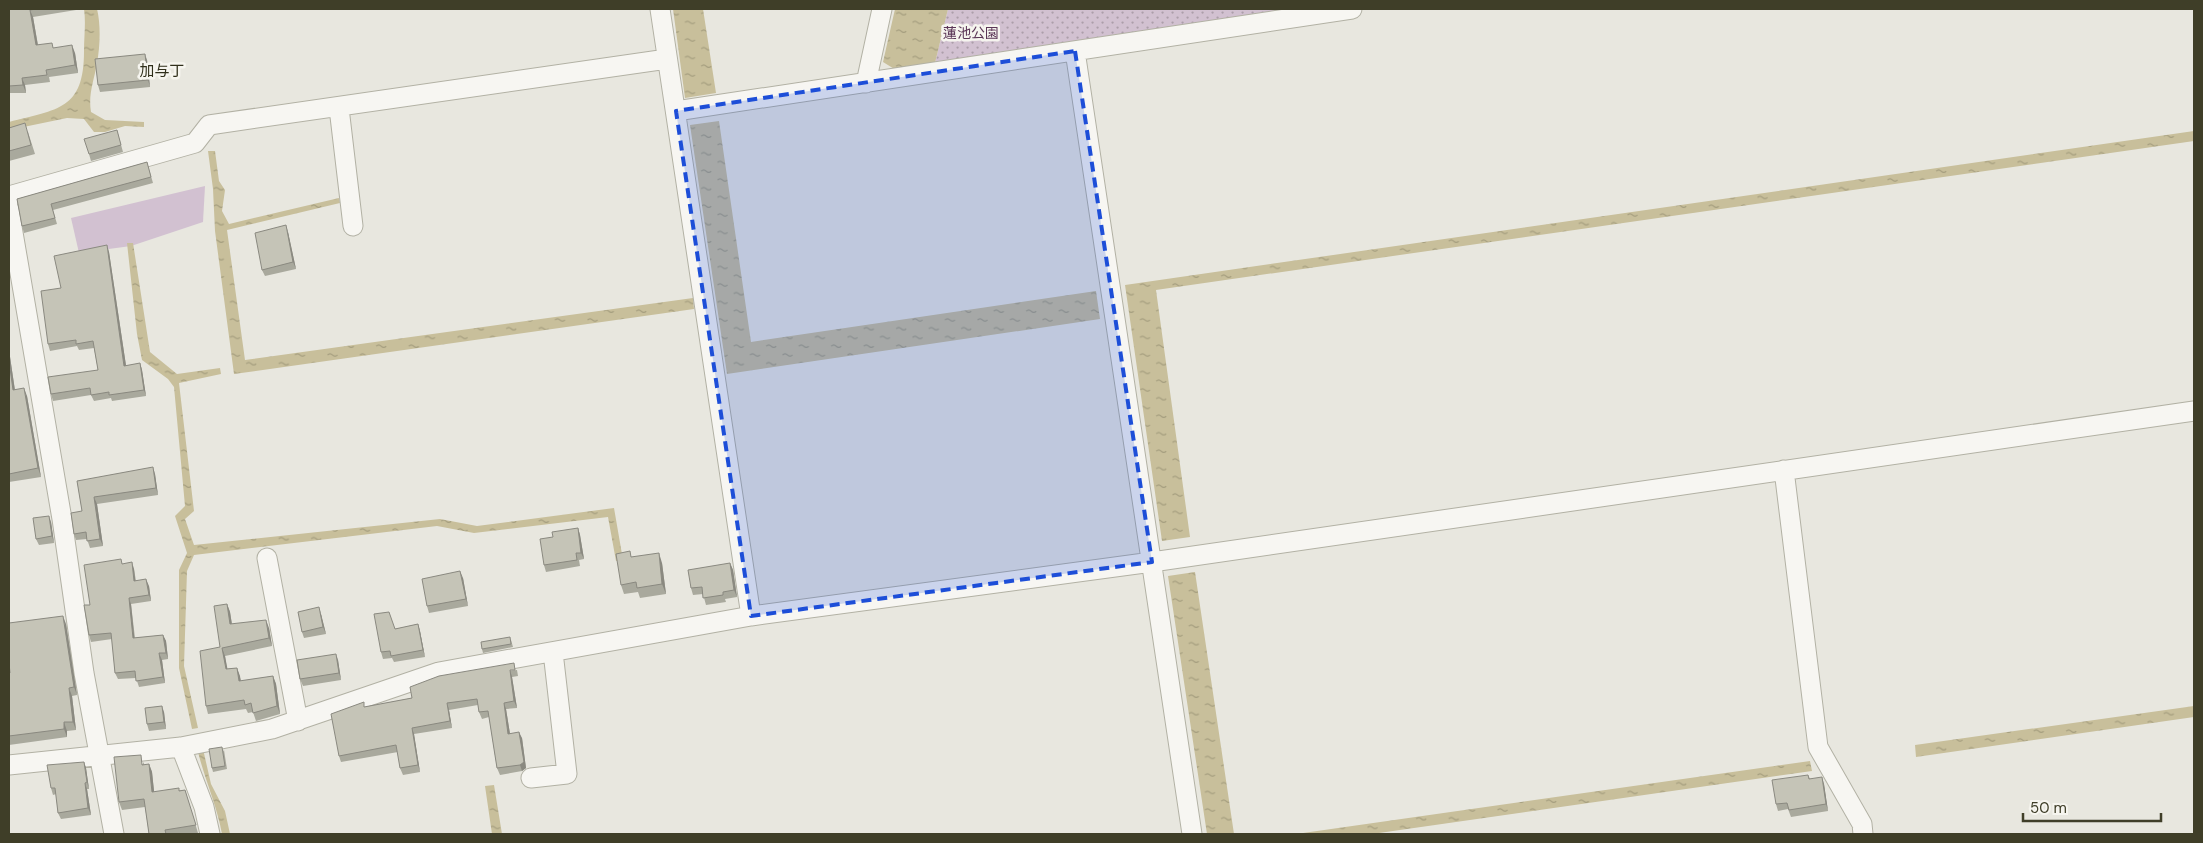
<svg xmlns="http://www.w3.org/2000/svg" width="2203" height="843" viewBox="0 0 2203 843" font-family="'DM Sans','Noto Sans JP',sans-serif">
<style>
.grass{fill:#d2c1d1}
.park{fill:url(#park-dots)}
.water{fill:url(#water-ripples)}
.lines{fill:none;stroke-linecap:round;stroke-linejoin:round}
.minor-casing{stroke:#b2b1a4;stroke-width:21}
.minor{stroke:#f7f6f2;stroke-width:19}
.wall{fill:#a9a99d}
.shaded-wall{fill:#8a8980}
.building{fill:#c5c4b7;stroke:#8a8980}
.marked{fill:#1d4ed8;fill-opacity:0.2;stroke:#1d4ed8;stroke-width:4;stroke-dasharray:10 6;stroke-linejoin:round}
.labels{text-anchor:middle;dominant-baseline:central;stroke-width:5;stroke-linejoin:round;paint-order:stroke}
.park-label{font-size:14px;fill:#5b3657;stroke:#f6f5ef}
.neighbourhood-label{font-size:15px;fill:#302f1b;stroke:#f6f5ef}
</style>
<defs>
<pattern id="park-dots" width="8" height="8" patternUnits="userSpaceOnUse" patternTransform="scale(1.25)"><rect width="8" height="8" fill="#d2c1d1"/><path d="M2 2h.1M6 6h.1" fill="none" stroke="#ac9eaa" stroke-width="1.8" stroke-linecap="round"/></pattern>
<pattern id="water-ripples" width="26" height="14" patternUnits="userSpaceOnUse" patternTransform="scale(1.25)"><rect width="26" height="14" fill="#c8bf9b"/><path d="M2 4q2-2 4 0t4 0M15 11q2-2 4 0t4 0" fill="none" stroke="#a49d7e"/></pattern>
</defs>
<rect width="100%" height="100%" fill="#e8e7df"/>
<path class="grass" d="M205 186 203 222 131 246 79 253 71 218Z"/>
<path class="park" d="M948 9H1289L935 63Z"/>
<path class="water" d="M84 9H97C101 25 100 47 97 63 94 81 88 94 91 112L105 120 144 122V127L125 126 105 132H94L84 119 67 118 9 130V122C58 109 84 110 84 51 84 37 86 22 84 9Z
M673 9H703L716 93 685 98Z
M895 9H948L935 63 896 70 883 62Z
M719 121 751 342 1096 291 1100 319 727 374 690 125Z
M2194 131V141L1156 290 1190 537 1162 541 1125 285Z
M208 151H215L219 181 225 190 222 211 229 224 339 198 340 203 227 230 245 360 693 298 694 309 234 374 215 231 213 189Z
M127 243H133L150 352 177 374 220 368 221 374 179 383 194 511 185 519 194 545 440 519 477 526 614 508 623 560 616 561 608 517 474 533 437 526 194 555 187 571 184 666 198 728 192 729 179 668V570L187 553 175 516 185 506 174 387 168 379 142 360 137 334Z
M1195 572 1234 834H1207L1168 576Z
M2194 706V717L1916 757 1915 745Z
M203 749 211 784 225 811 230 834H222C217 806 205 780 198 752Z
M1810 761 1812 771 1372 834H1296Z
M494 785 502 834H492L485 786Z"/>
<g class="lines">
<g class="minor-casing">
<path id="minor" d="M660 9 751 616
M1075 51 1192 834
M866 83 882 9
M339 108 353 226
M676 111 1352 9
M9 196 195 143 209 125 667 59
M9 209 62 519 84 673 114 834
M1784 470 1818 747 1862 824 1863 834
M267 558 298 721
M181 747 204 807 210 834
M9 765 181 747 272 729 439 672 751 616 1152 562 2194 411
M531 778 567 774 553 652"/>
</g>
<use href="#minor" class="minor"/>
</g>
<path class="wall" d="M9 9H76V10L33 17 38 45 75 53 78 73 49 77 50 82 25 85 26 93H9Z
M147 60 150 87 100 92 98 85Z
M9 128 28 132 35 154 9 161Z
M117 130 123 152 91 161 89 154Z
M147 162 153 183 53 210 57 224 24 233 22 226 17 199Z
M288 232 296 269 265 276 262 270Z
M109 252 126 366 140 363 142 370 146 396 112 401 111 398 94 401 91 395 53 401 51 394 98 370 94 348 79 350 77 346 50 351 48 344 61 288Z
M9 350 15 390 27 396 41 477 9 482Z
M155 474 158 495 97 504 103 546 90 548 87 539 76 540 74 534 82 511 77 481Z
M51 522 54 543 39 545 36 539Z
M578 528 580 535 584 559 579 560 580 566 546 572 544 565 553 537Z
M633 557 662 563 666 594 640 598 638 592 624 594 621 585Z
M730 563 733 570 737 597 725 599 726 602 706 605 703 594 693 595 691 588Z
M123 564 134 569 136 581 149 586 151 601 131 604 135 638 163 635 166 641 168 659 162 660 165 683 139 687 136 678 118 679 115 673 112 639 91 642 89 635 90 605Z
M463 578 468 606 429 613 427 606Z
M227 604 230 612 232 624 269 628 272 646 225 656 227 669 237 668 241 681 273 676 276 684 280 714 256 721 253 712 248 713 246 709 208 714 206 706 220 647Z
M321 614 326 634 304 638 302 632Z
M66 624 77 695 72 696 76 730 67 731V737L9 745V673H10Z
M418 624 420 631 425 657 394 662 392 658 383 659 381 652 395 629Z
M511 640 513 647 483 653 482 649Z
M338 660 341 680 303 686 300 679Z
M517 670 518 676 512 677 517 708 506 709 510 734 522 738 526 768 522 771 500 775 497 768 489 717 482 719 479 712 478 705 449 710 452 728 414 734 420 772 403 775 400 768 398 752 341 762 339 756 365 707 412 698 439 676Z
M164 712 166 729 149 731 147 724Z
M224 750 227 769 213 772 212 768Z
M84 762 86 768 89 789H87L91 815 61 819 58 813 56 794 53 795 51 788Z
M144 762V765L149 764 152 772 154 792 185 790 198 833 191 834H149L145 807 122 810 119 802Z
M1808 775 1810 779 1824 784 1828 811 1791 817 1788 809 1778 811 1776 804Z"/>
<path class="shaded-wall" d="M30 10 33 17 39 52 36 45Z
M72 45 75 53 78 73 75 65Z
M145 54 147 60 150 87 148 80Z
M22 78 25 85 26 93 23 85Z
M286 225 288 232 296 269 293 262Z
M107 245 109 252 127 372 124 366Z
M9 350 16 398 13 390 9 361Z
M140 363 142 370 146 396 144 390Z
M24 388 27 396 41 477 38 468Z
M153 467 155 474 158 495 156 488Z
M94 497 97 504 103 546 100 539Z
M49 516 51 522 54 543 52 536Z
M578 528 580 535 584 559 581 553Z
M659 553 662 563 666 594 662 584Z
M132 562 134 569 136 588 134 581Z
M730 563 733 570 737 597 734 590Z
M460 571 463 578 468 606 466 599Z
M146 579 149 586 151 601 149 595Z
M129 598 131 604 135 645 133 638Z
M227 604 230 612 233 632 230 624Z
M319 607 321 614 326 634 323 627Z
M63 616 66 624 77 695 74 687Z
M266 620 269 628 272 646 269 638Z
M418 624 420 631 425 657 423 650Z
M163 635 166 641 168 659 166 653Z
M222 648 225 656 229 677 226 669Z
M159 653 162 660 165 683 163 677Z
M336 654 338 660 341 680 339 673Z
M237 668 240 676 242 689 239 681Z
M510 670 512 677 517 708 514 701Z
M273 676 276 684 280 714 277 706Z
M69 688 72 696 76 730 73 722Z
M447 703 449 710 452 728 450 721Z
M504 703 506 709 511 740 508 734Z
M162 706 164 712 166 729 164 722Z
M64 722 67 731V737L64 729Z
M412 728 414 734 420 772 418 765Z
M519 732 522 738 526 768 522 771 520 765Z
M84 762 86 768 89 789 87 782Z
M149 764 152 772 155 800 152 792Z
M1822 777 1824 784 1828 811 1826 804Z
M85 783 87 789 91 815 88 808Z"/>
<path class="building" d="M9 9H36L30 10 36 45 52 43 53 48 72 45 75 65 46 70 47 75 22 78 23 85 9 86Z
M145 54 148 80 98 85 95 59Z
M25 123 31 145 9 151V128Z
M117 130 121 145 89 154 84 139Z
M147 162 151 177 51 204 55 218 22 226 17 199Z
M286 225 293 262 262 270 255 233Z
M107 245 124 366 140 363 144 390 109 395V392L91 395 90 388 51 394 48 377 98 370 93 341 76 344V340L48 344 41 291 61 288 54 256Z
M9 361 13 390 24 388 38 468 9 474Z
M153 467 156 488 94 497 100 539 87 541 86 532 74 534 71 513 82 511 77 481Z
M49 516 52 536 36 539 33 518Z
M578 528 581 553H576L577 560 544 565 540 539 553 537 552 532Z
M630 551 631 557 659 553 662 584 637 588 636 582 621 585 616 554Z
M121 559 122 564 132 562 134 581 146 579 149 595 129 598 133 638 163 635 166 653H159L163 677 136 681 135 671 115 673 111 633 89 635 84 605H90L84 565Z
M730 563 734 590 723 592V595L703 598 702 587 691 588 688 570Z
M460 571 466 599 427 606 422 579Z
M227 604 230 624 266 620 269 638 222 648 226 669 237 668 239 681 273 676 277 706 253 713 251 703 245 705 244 700 206 706 200 651 220 647 214 606Z
M319 607 323 627 302 632 298 612Z
M389 612 395 629 418 624 423 650 391 656 390 651 381 652 374 614Z
M63 616 74 687 69 688 73 722H64V729L9 736V673H10L9 663V623Z
M510 637 511 644 482 649 481 642Z
M336 654 339 673 300 679 297 660Z
M514 663 515 670H510L514 701 504 703 508 734 519 732 524 762 520 765 497 768 488 711 479 712 477 699 447 703 450 721 412 728 418 765 400 768 396 745 339 756 331 714 364 702V707L412 698 410 687 439 676Z
M162 706 164 722 147 724 145 708Z
M222 747 225 766 212 768 209 749Z
M141 755 142 765 149 764 152 792 179 788V791L185 790 196 825 165 830 166 834H149L144 799 119 802 114 757Z
M84 762 87 782 85 783 88 808 58 813 55 788H51L47 765Z
M1808 775 1809 779 1822 777 1826 804 1789 810 1787 803 1776 804 1772 780Z"/>
<path class="marked" d="M1075 51 1152 562 751 616 676 111Z"/>
<g class="labels">
<g class="park-label">
<text x="971" y="33">蓮池公園</text>
</g>
<g class="neighbourhood-label">
<text x="162" y="71">加与丁</text>
</g>
</g>
<rect width="2203" height="843" fill="none" stroke="#3f3e28" stroke-width="20"/>
<path d="M2023 813v8h138v-8" fill="none" stroke="#3f3e28" stroke-width="2.5"/>
<text x="2030" y="813" font-size="15" fill="#3f3e28" stroke="#f6f5ef" stroke-width="4" paint-order="stroke">50 m</text>
</svg>
